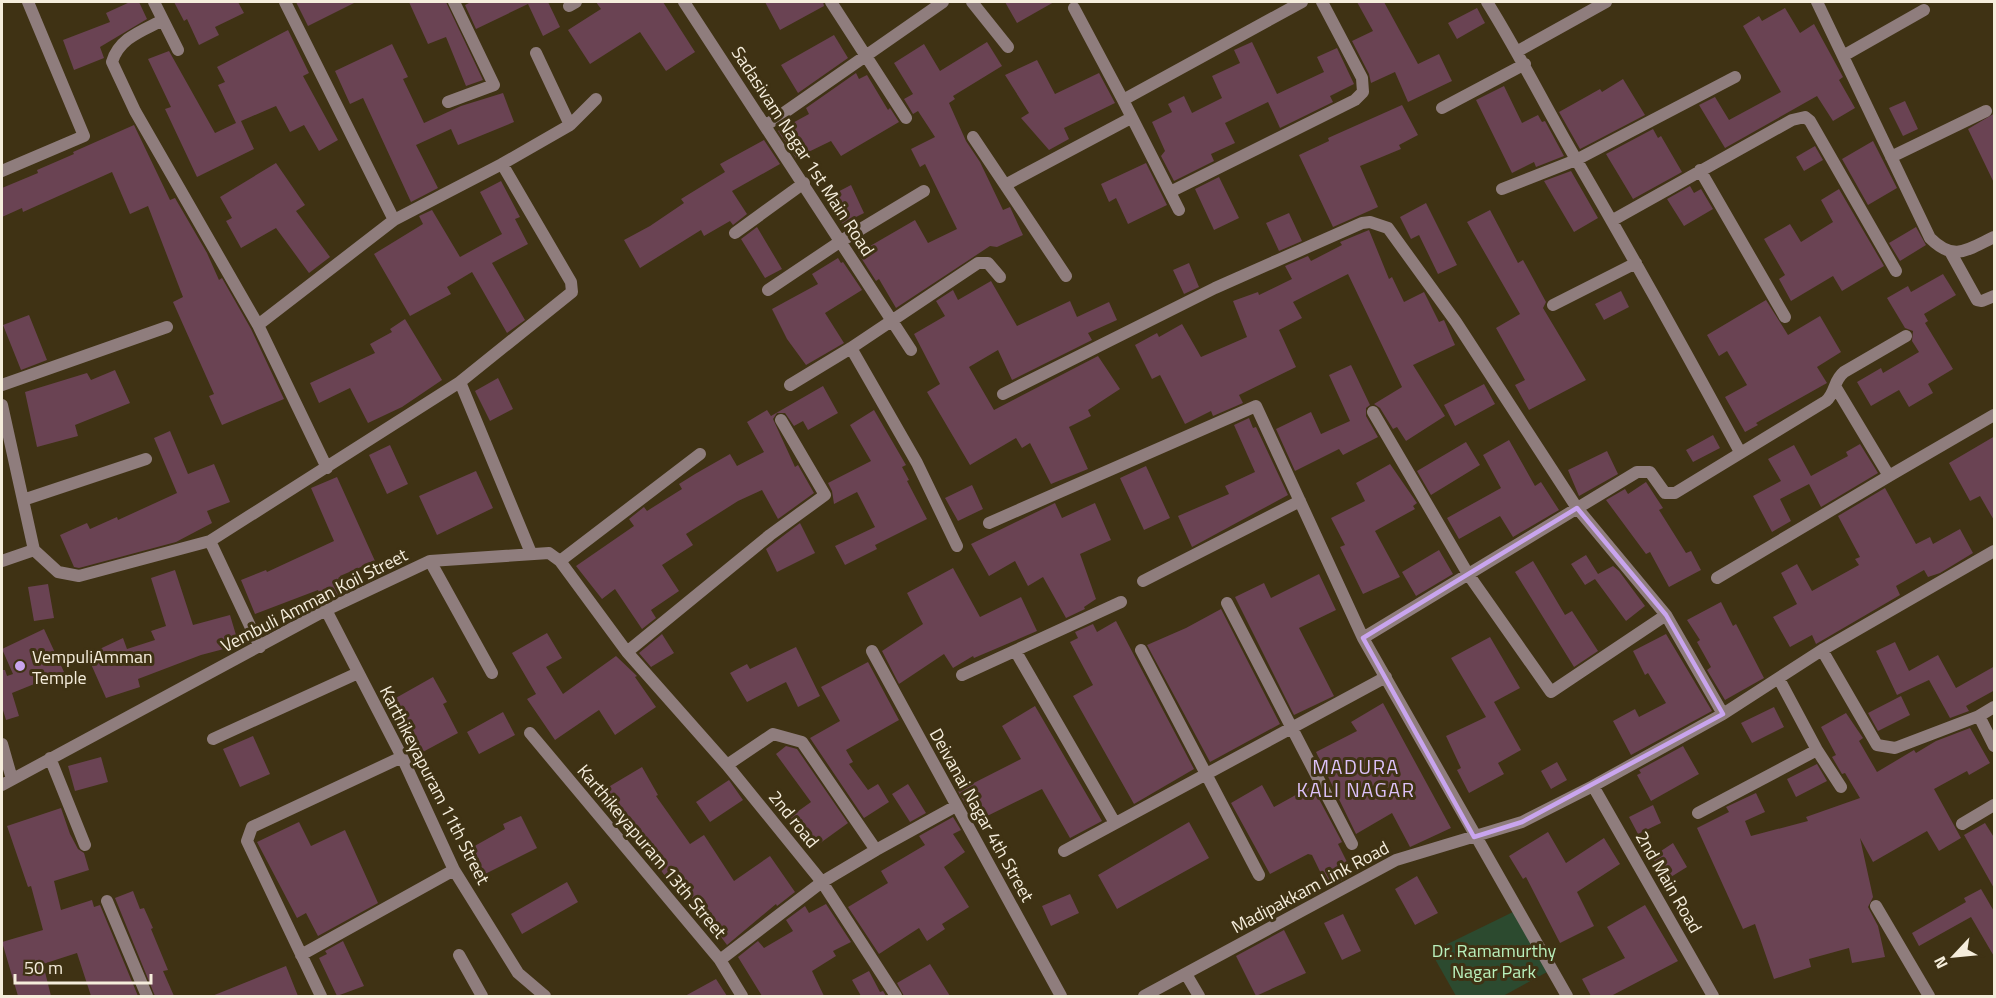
<svg xmlns="http://www.w3.org/2000/svg" width="1996" height="998" viewBox="0 0 1996 998" font-family="'Titillium Web',sans-serif">
<style>
.green{fill:#2c4a2f}
.building{fill:#6a4353}
.lines{fill:none;stroke-linecap:round;stroke-linejoin:round}
.street{stroke:#8f7d7d;stroke-width:12}
.marked{fill:none;stroke:#c9a5ee;stroke-width:4.5;stroke-linejoin:round}
.poi-dot{fill:#c9a5ee;stroke:#3f3214;stroke-width:2}
.labels{text-anchor:middle;dominant-baseline:central;stroke-width:6;stroke-linejoin:round;paint-order:stroke}
.street-label{font-size:18px;fill:#f5eddc;stroke:#3f3214}
.poi-label{font-size:18px;fill:#f5eddc;stroke:#3f3214;text-anchor:start}
.park-label{font-size:18px;fill:#b9f0bc;stroke:#3f3214}
.neighbourhood-label{font-size:20px;letter-spacing:1.5px;fill:#ddc2f9;stroke:#3f3214}
</style>
<rect width="100%" height="100%" fill="#3f3214"/>
<path class="green" d="M1513 912 1549 971 1503 996H1456L1431 952Z"/>
<path class="building" d="M130 2H139L147 19 100 47 104 58 74 70 63 40 110 22 106 13Z
M174 2H238L244 13 215 27 219 35 199 45 187 19 184 21Z
M296 2H356L308 26Z
M409 2H446L483 80 466 86 446 37 428 44Z
M471 2H548L560 27 543 36 528 4 476 29 465 5Z
M596 2H663L695 52 666 71 640 32 590 64 568 30 601 9Z
M765 2H823L824 6 780 30Z
M1005 2H1054L1017 23Z
M1357 2H1384L1418 64 1439 54 1452 81 1408 102 1395 72 1371 83 1369 74 1352 41 1373 31Z
M1477 8 1485 23 1457 39 1448 23Z
M1785 8 1800 33 1814 24 1843 77 1839 80 1855 108 1833 121 1817 96 1725 148 1699 105 1715 97 1729 120 1781 92 1743 26 1759 16 1762 21Z
M288 30 309 73 303 76 338 140 319 151 304 125 290 132 276 106 241 121 254 149 197 177 165 109 171 107 148 59 169 51 215 133 236 123 218 85 225 82 217 67Z
M834 35 848 58 798 93 781 65Z
M987 42 1002 66 953 96 955 99 949 103 966 141 980 162 1003 210 1010 207 1023 235 997 247 990 246 896 308 879 279 876 281 858 253 915 220 928 243 957 229 925 164 920 167 911 149 935 137 918 111 913 114 904 99 913 94 894 63 924 44 940 71Z
M1252 42 1277 94 1324 72 1317 57 1337 48 1354 84 1330 96 1333 102 1280 128 1268 102 1225 123 1235 143 1211 154 1214 161 1174 181 1161 156 1165 151 1152 122 1172 112 1168 104 1184 96 1192 113 1222 98 1212 76 1240 63 1234 50Z
M392 44 408 77 403 79 424 123 461 106 503 93 514 122 458 145 451 129 416 145 438 188 411 202 363 98 350 104 335 71Z
M1037 60 1055 94 1099 73 1115 103 1064 128 1069 139 1049 150 1021 118 1029 113 1005 75Z
M856 73 859 79 867 75 888 110 890 108 899 122 841 156 831 141 796 158 778 131 809 114 806 108Z
M1623 79 1645 115 1580 149 1559 112 1600 89 1602 92Z
M1504 86 1522 123 1538 115 1542 122 1545 121 1564 156 1536 167 1534 162 1512 173 1476 100Z
M1905 101 1918 129 1903 136 1889 108Z
M1402 105 1418 135 1399 145 1401 149 1360 166 1378 207 1333 227 1299 155 1329 141 1328 138Z
M1995 113V185L1968 129Z
M134 125 170 200 175 198 207 253 219 280 222 278 251 329 284 399 222 425 209 396 214 394 173 302 183 297 148 206 130 214 112 172 23 212 22 208 2 217V188L38 173 37 170 74 154 73 152Z
M1653 129 1658 138 1661 136 1682 172 1633 199 1606 154Z
M764 140 780 164 732 191 747 214 733 225 730 221 704 236 701 230 640 268 624 240 650 226 684 203 681 199 725 172 720 164Z
M1873 141 1897 188 1868 205 1842 159Z
M1815 146 1823 160 1804 171 1796 157Z
M276 163 305 205 296 211 330 257 309 273 276 228 241 248 226 221 232 218 220 197Z
M1146 163 1167 205 1128 224 1116 198 1109 202 1101 184Z
M1571 171 1598 218 1574 232 1544 181Z
M1219 177 1239 218 1214 230 1195 189Z
M501 181 520 217 515 219 528 244 492 263 525 320 507 333 472 272 447 287 451 294 410 316 374 254 423 224 419 216 432 210 460 257 502 234 480 192Z
M851 185 864 213 842 224 828 197Z
M1690 186 1694 193 1701 189 1713 209 1684 226 1667 199Z
M1839 189 1884 266 1842 291 1833 276 1791 301 1779 279 1785 275 1764 239 1790 224 1801 242 1833 222 1821 200Z
M1426 203 1457 265 1438 274 1419 235 1411 239 1400 217Z
M1490 210 1518 263 1523 260 1546 302 1543 308 1586 380 1529 410 1515 385 1525 380 1496 328 1520 314 1467 222Z
M1289 213 1302 241 1279 251 1266 223Z
M757 227 782 269 765 278 741 239Z
M1916 227 1926 245 1900 261 1889 243Z
M1369 230 1389 279 1392 277 1404 302 1424 292 1439 322 1444 320 1455 345 1413 365 1445 416 1406 441 1397 427 1393 429 1380 408 1374 404 1402 387 1348 274 1293 302 1302 318 1279 330 1296 367 1239 395 1243 403 1213 416 1211 411 1185 424 1160 375 1152 379 1135 345 1157 333 1159 337 1182 324 1201 357 1247 337 1233 301 1258 292 1259 295 1292 279 1285 266 1308 256 1311 261 1342 245 1340 242Z
M838 258 841 263 843 262 862 290 825 313 844 343 806 365 787 339 772 309 818 284 812 274Z
M1189 263 1199 287 1184 294 1173 270Z
M1943 274 1956 295 1924 314 1928 321 1925 323 1953 369 1928 384 1933 393 1909 407 1899 390 1871 406 1857 382 1881 368 1883 373 1919 352 1912 341 1913 331 1905 328 1887 298 1908 286 1911 292Z
M991 281 1017 326 1070 301 1077 317 1109 302 1117 320 1088 333 1092 340 1012 380 998 350 969 367 994 410 1098 356 1120 389 1088 410 1091 416 1069 427 1088 469 1051 484 1030 443 1022 448 1016 438 970 465 927 392 940 384 914 334 945 316 936 301 953 290 958 300Z
M1621 291 1629 307 1604 320 1595 304Z
M1766 300 1788 335 1820 316 1841 352 1817 367 1827 383 1756 423 1758 425 1745 432 1725 397 1747 385 1727 351 1719 356 1707 335Z
M29 315 47 360 21 370 3 325Z
M405 319 442 380 402 407 368 423 350 388 319 403 310 383 375 353 370 344 392 332 390 329Z
M1351 365 1370 405 1366 408V416L1378 437 1343 455 1339 449 1295 471 1276 429 1311 412 1321 434 1350 421 1329 375Z
M115 370 130 403 75 425 78 436 37 447 25 392 87 373 91 380Z
M498 378 513 409 490 421 475 391Z
M1484 384 1495 404 1455 426 1444 405Z
M823 386 838 413 808 430 803 421 794 426 785 413H777L773 419 795 467 798 465 814 493 778 519 762 490 738 501 686 534 693 545 662 565 679 591 651 610 656 618 642 629 615 589 602 599 576 566 634 526 629 519 644 507 647 511 682 489 679 484 695 474 730 454 737 466 764 452 747 422 767 410 771 416Z
M874 410 906 465 902 467 909 480 907 481 927 519 875 545 877 549 845 565 835 546 875 527 857 492 834 504 832 491 828 483 871 461 850 425Z
M1249 418 1253 428 1256 427 1288 495 1192 547 1178 516 1229 494 1225 486 1255 472 1234 425Z
M170 431 188 474 214 464 230 502 207 511 212 523 176 542 79 568 74 567 60 535 87 523 90 529 117 517 118 520 177 493 154 438Z
M1713 435 1720 448 1693 462 1686 450Z
M1995 436V522L1980 496 1970 501 1949 463Z
M1509 440 1535 486 1541 482 1559 510 1513 537 1500 516 1459 539 1447 518 1501 488 1483 455Z
M1466 442 1480 465 1431 495 1417 471Z
M1860 444 1878 473 1821 507 1809 484 1780 499 1791 521 1772 532 1753 496 1781 481 1768 459 1794 445 1811 476 1848 456 1846 452Z
M390 445 408 484 387 494 369 455Z
M1607 451 1618 474 1579 496 1568 470Z
M1390 464 1417 503 1413 506 1415 509 1375 531 1400 577 1363 594 1340 547 1345 545 1331 518 1365 501 1356 483Z
M1146 466 1170 518 1144 530 1120 478Z
M476 471 493 508 437 535 419 496Z
M337 477 375 561 340 576 346 591 322 601 318 590 255 614 241 580 266 570 267 572 334 541 311 488Z
M1646 482 1663 508 1659 510 1686 553 1691 551 1701 570 1669 587 1650 552 1646 554 1606 500 1625 489 1628 494Z
M972 485 983 509 958 521 945 498Z
M1885 488 1916 544 1930 537 1933 544 1960 529 1973 553 1940 573 1928 577 1924 570 1896 586 1900 595 1816 644 1812 635 1790 647 1773 617 1797 604 1781 573 1797 564 1812 591 1859 565 1855 559 1860 557 1838 516Z
M1055 503 1062 518 1095 503 1111 540 1080 554 1096 599 1084 607 1085 609 1066 618 1043 577 1028 586 1015 561 989 576 971 544Z
M800 523 815 553 777 572 766 549Z
M1439 550 1453 574 1416 596 1402 572Z
M1586 555 1598 574 1613 566 1619 571 1645 606 1626 621 1595 579 1585 585 1571 564Z
M1533 561 1565 615 1572 611 1598 651 1574 667 1515 572Z
M953 568 980 617 1021 597 1037 631 974 658 973 656 953 668 944 654 899 684 882 651 923 624 907 593Z
M175 570 193 625 230 615 239 645 201 655 138 679 140 687 106 698 87 655 123 638 127 649 155 640 151 631 166 626 151 578Z
M1319 574 1336 610 1299 628 1334 696 1294 715 1235 597 1264 583 1271 598Z
M48 584 54 618 34 621 28 587Z
M1721 602 1733 626 1736 624 1764 678 1725 700 1707 670 1711 667 1697 642 1700 640 1687 620Z
M1221 609 1280 724 1210 762 1147 645 1186 628Z
M1116 621 1194 769 1134 804 1073 696 1093 685 1070 642 1078 638 1075 632 1093 624 1097 632Z
M44 629 64 672 12 693 19 716 6 720 2 707V670H5L7 676 13 674 2 649Z
M547 633 562 658 546 667 563 694 616 656 637 676 635 677 656 707 615 735 599 710 555 740 527 699 536 694 512 653Z
M662 634 674 653 651 667 639 653Z
M1666 634 1712 711 1631 755 1613 721 1635 709 1639 717 1666 703 1648 673 1645 675 1633 651Z
M1490 637 1520 688 1494 702 1521 750 1498 763 1504 774 1469 793 1457 770 1461 768 1446 736 1486 717 1451 658Z
M1895 642 1909 671 1938 655 1956 688 1995 666V690L1966 706 1969 711 1950 718 1929 680 1897 695 1876 651Z
M796 647 820 696 798 707 786 682 747 702 730 673 747 664 750 669Z
M868 662 899 720 846 750 853 762 849 764 868 790 878 784 889 802 864 818 810 738 840 721 821 687Z
M433 677 447 702 443 704 458 733 421 753 394 699Z
M1901 696 1910 715 1878 731 1868 713Z
M1383 703 1451 828 1410 847 1392 813 1356 834 1316 752 1357 731 1351 722Z
M1035 706 1102 821 1070 838 1042 789 975 822 958 791 1021 759 1002 726Z
M1774 707 1784 727 1752 743 1741 723Z
M503 712 515 735 479 754 467 732Z
M1846 713 1863 738 1859 741 1877 772 1914 750 1916 753 1936 741 1970 728 1990 763 1969 775 1967 771 1934 789 1961 838 1939 851 1927 831 1873 862 1860 838 1873 897 1868 907 1878 926 1885 957 1852 963 1849 948 1809 959 1811 967 1774 979 1755 924 1743 929 1697 828 1729 812 1726 807 1756 793 1765 812 1745 821 1751 836 1808 821 1806 817 1860 798 1845 773 1842 774 1832 757 1836 755 1821 727Z
M253 736 270 774 240 787 223 749Z
M786 746 797 749 848 823 812 849 790 817 811 802 776 754Z
M1683 746 1699 774 1651 801 1637 775 1641 773 1639 770Z
M101 757 108 782 75 791 68 766Z
M1557 762 1567 780 1551 789 1541 771Z
M1817 764 1827 781 1796 797 1787 779Z
M642 767 658 795 656 796 690 844 704 835 734 881 770 856 795 892 777 906 776 904 727 945 677 878 670 883 660 869 666 865 627 814 622 817 605 789Z
M729 780 743 800 710 822 696 802Z
M908 784 926 813 910 822 892 794Z
M1262 785 1274 807 1312 786 1342 842 1338 844 1353 874 1328 888 1312 855 1308 854 1270 874 1231 803Z
M1653 805 1661 823 1638 834 1629 817Z
M61 808 70 834 78 849 84 853 89 870 54 881 61 910 92 900 94 907 100 905 138 996H91L77 953 43 964 51 996H18L2 942 43 930 31 886 28 887 7 826Z
M521 816 537 848 485 874 471 848 505 829 503 824Z
M953 817 961 830 953 834 965 852 944 867 969 907 942 924 945 929 927 941 919 928 879 954 848 907 888 883 881 871 925 845 919 836Z
M299 822 311 846 345 830 378 903 318 936 306 913 297 918 257 842Z
M1189 822 1209 858 1117 909 1098 875Z
M1985 823 1995 839V890L1964 835Z
M1548 832 1566 863 1604 838 1620 864 1577 892 1594 926 1560 943 1526 877 1523 879 1509 856Z
M1673 843 1687 867 1666 880 1652 857Z
M1417 876 1438 913 1415 925 1395 889Z
M567 882 578 902 522 934 511 914Z
M1981 889 1995 913V958L1971 917 1919 946 1912 933 1966 902 1964 898Z
M133 891 140 909 144 908 153 928 151 929 168 970 163 971 174 996H155L115 898Z
M1070 894 1079 913 1051 926 1042 906Z
M826 904 851 942 833 951 836 956 812 971 824 996H762L738 957 758 941 764 948 793 931 786 920 805 906 809 913Z
M1645 905 1678 961 1611 996H1591L1582 979 1625 958 1607 927Z
M1343 914 1361 951 1342 960 1324 923Z
M1284 930 1306 973 1256 996 1236 956Z
M343 941 364 986 337 996 319 958 327 954 325 951Z
M930 964 950 996H904L897 983Z
M286 966 298 996H212Z
M869 971 880 992 883 991 886 996H861L852 980Z
M716 979 727 996H685Z"/>
<g class="lines">
<path class="street" d="M154 2 178 50
M285 2 394 220
M684 2 911 350
M831 2 906 118
M972 2 1008 47
M1487 2C1519 53 1546 108 1577 161 1633 257 1687 354 1740 452
M1817 2 1930 238C1954 262 1967 250 1994 237
M569 6 576 2
M1074 8 1123 100
M163 20C142 31 119 38 112 62L135 111 258 325 327 468
M1518 51 1606 2
M1843 56 1924 10
M448 102 494 85 454 2
M1442 108 1525 64
M570 125 596 99
M765 126 943 2
M973 137 1066 276
M1891 157 1986 111
M502 164 571 282 572 292 460 382 531 553
M1700 170 1785 317
M2 171 84 136 28 2
M1005 185 1131 118
M1502 189 1576 160 1735 77
M1170 192 1355 100 1363 92 1362 78 1322 2
M1179 210 1123 100 1302 2
M1613 220 1792 120 1805 117 1810 121 1896 271
M735 233 804 183
M1951 253 1977 300 1982 301 1994 296
M768 290 841 241 924 191
M1553 305 1636 263
M258 325 394 220 502 164 570 125 536 53
M851 348 917 463 957 546
M2 385 167 327
M790 385 851 348 978 263H988L1000 277
M1835 386 1889 476 1994 415
M1003 394 1215 288 1362 223 1370 222 1388 228 1456 322 1577 508 1666 615 1723 714
M2 405 34 550
M1373 412 1468 574 1551 692 1666 615
M23 500 146 459
M989 523 1256 406 1363 638 1567 996
M210 541 260 647
M2 561 34 550 58 572 79 576 210 541 460 382
M430 561 492 673
M560 561 700 454
M1717 578 1889 476
M1143 581 1300 501
M1227 603 1352 844
M326 610 402 757 454 870 518 973 545 996
M1363 638 1637 472H1650L1665 493H1675L1826 401C1836 392 1833 381 1844 372L1906 336
M1141 650 1259 875
M1822 650 1877 745 1895 748 1979 716 1994 746
M872 651 1061 996
M627 652 770 535 825 495 781 420
M1016 652 1115 823
M962 675 1121 602
M1979 716 1994 707
M530 733 720 960 742 996
M213 739 358 673
M2 744 12 779
M1817 750 1841 787
M50 758 85 845
M2 785 326 610 430 561 549 553 560 561 627 652 727 765 822 882 896 996
M1593 786 1713 996
M1698 813 1817 750 1779 679
M1962 824 1994 805
M876 850 956 806
M1064 851 1386 677
M107 901 147 996
M1876 906 1929 996
M301 955 454 870
M459 955 482 996
M720 960 822 882 876 850 802 742 773 734 727 765
M1186 974 1199 996
M321 996 247 841 252 827 402 757
M1144 996 1396 860 1522 822 1593 786 1723 714 1822 650 1994 551"/>
</g>
<path class="marked" d="M1577 508 1666 615 1723 714 1522 822 1474 837 1363 638Z"/>
<circle class="poi-dot" cx="20" cy="666" r="6"/>
<g class="labels">
<g class="street-label">
<text transform="translate(803 151) rotate(57)">Sadasivam Nagar 1st Main Road</text>
<text transform="translate(314 600) rotate(-27)">Vembuli Amman Koil Street</text>
<text transform="translate(435 785) rotate(63)">Karthikeyapuram 11th Street</text>
<text transform="translate(982 815) rotate(61)">Deivanai Nagar 4th Street</text>
<text transform="translate(794 819) rotate(51)">2nd road</text>
<text transform="translate(652 851) rotate(50)">Karthikeyapuram 13th Street</text>
<text transform="translate(1669 882) rotate(60)">2nd Main Road</text>
<text transform="translate(1310 887) rotate(-28)">Madipakkam Link Road</text>
</g>
<g class="poi-label">
<text x="32" y="656">VempuliAmman<tspan x="32" dy="21">Temple</tspan></text>
</g>
<g class="park-label">
<text x="1494" y="950">Dr. Ramamurthy<tspan x="1494" dy="21">Nagar Park</tspan></text>
</g>
<g class="neighbourhood-label">
<text x="1356" y="766">MADURA<tspan x="1356" dy="23">KALI NAGAR</tspan></text>
</g>
</g>
<rect width="1996" height="998" fill="none" stroke="#f5eddc" stroke-width="6"/>
<g transform="translate(1954 956) rotate(244)" stroke="#3f3214" stroke-width="4.5" paint-order="stroke">
<path d="M0-4.5L10 22L0 15L-10 22Z" fill="#f5eddc"/>
<text y="-9" font-size="16" font-weight="bold" text-anchor="middle" fill="#f5eddc">N</text>
</g>
<path d="M15 974v9h136v-9" fill="none" stroke="#f5eddc" stroke-width="3"/>
<text x="24" y="974" font-size="18" fill="#f5eddc" stroke="#3f3214" stroke-width="4.5" paint-order="stroke">50 m</text>
</svg>
